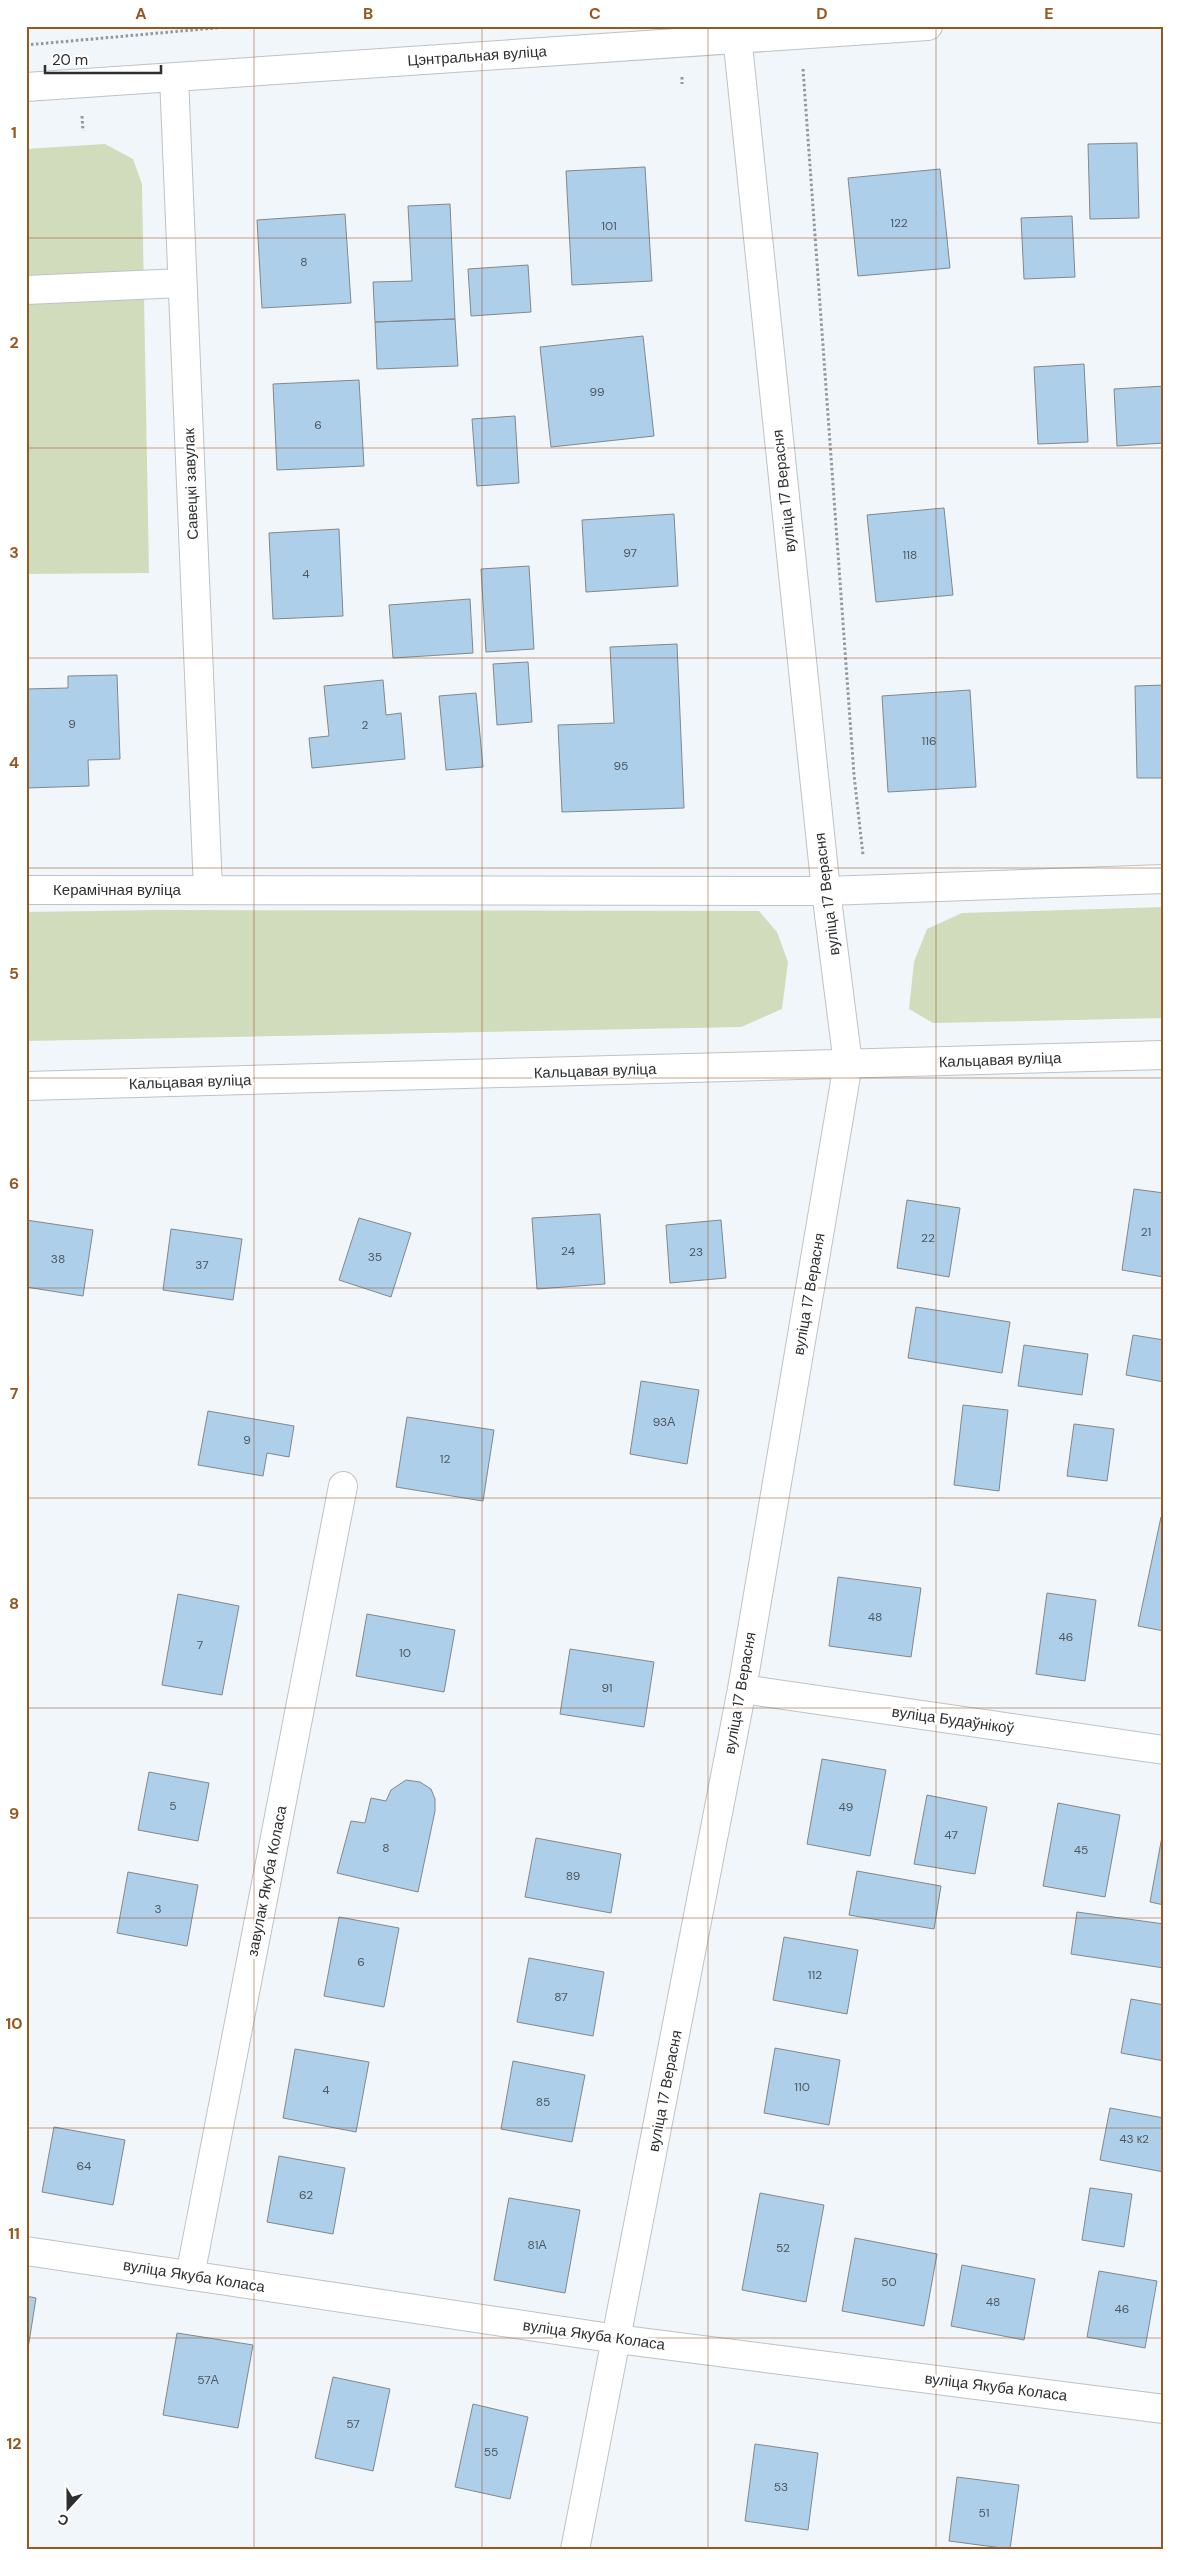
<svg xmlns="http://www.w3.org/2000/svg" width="1190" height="2576" viewBox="0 0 1190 2576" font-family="'DM Sans',sans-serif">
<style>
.green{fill:#d1dcbd}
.building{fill:#aecfe9;stroke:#83878b}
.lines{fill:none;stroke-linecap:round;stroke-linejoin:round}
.minor-casing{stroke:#bec2c6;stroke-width:30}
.path{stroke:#94989b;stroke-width:3;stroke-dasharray:2.5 2.5;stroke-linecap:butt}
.minor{stroke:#fff;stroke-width:28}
.grid{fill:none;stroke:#975720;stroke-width:1;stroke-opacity:0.55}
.labels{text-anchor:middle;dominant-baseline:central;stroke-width:5;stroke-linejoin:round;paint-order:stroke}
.number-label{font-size:12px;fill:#4d575f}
.street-label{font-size:15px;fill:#2d2f31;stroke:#fff}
.neatline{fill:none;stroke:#975720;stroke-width:2}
.grid-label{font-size:16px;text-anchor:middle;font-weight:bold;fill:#975720}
</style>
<rect width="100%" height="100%" fill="#f1f6fa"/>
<path class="green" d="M105 144 133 159 142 184 149 573 26 574V149Z
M1164 907V1018L933 1023 909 1009 914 962 927 929 962 913Z
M162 910 759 911 777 932 788 962 782 1009 741 1027 26 1041V912Z"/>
<path class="building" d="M1137 143 1139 218 1090 219 1088 144Z
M645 167 652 281 572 285 566 171Z
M940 169 950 268 858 276 848 178Z
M450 204 455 319 375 322 373 282 412 281 408 206Z
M345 214 351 303 262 308 257 220Z
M1072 216 1075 277 1024 279 1021 218Z
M528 265 531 312 471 316 468 269Z
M455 319 458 366 377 369 375 322Z
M643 336 654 436 551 447 540 347Z
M1084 364 1088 442 1038 444 1034 367Z
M359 380 364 466 277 470 273 384Z
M1164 386V443L1117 446 1114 389Z
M515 416 519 483 477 486 472 419Z
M944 508 953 595 876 602 867 515Z
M674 514 678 586 586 592 582 520Z
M339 529 343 616 273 619 269 533Z
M529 566 534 649 486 652 481 569Z
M470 599 473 653 393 658 389 605Z
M677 644 684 808 562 812 558 725 614 723 610 647Z
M528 662 532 722 497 725 493 664Z
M117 675 120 759 88 760 89 786 26 788V689L68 688V676Z
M383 680 386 715 401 713 405 759 312 768 309 738 329 736 324 686Z
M1164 685V778H1137L1135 686Z
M970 690 976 787 888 792 882 696Z
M476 693 483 767 446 770 439 696Z
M1134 1189 1164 1193V1277L1122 1270Z
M907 1200 960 1208 949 1277 897 1268Z
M600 1214 605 1284 537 1289 532 1218Z
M359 1218 411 1233 391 1297 339 1280Z
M26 1220 93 1230 83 1296 26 1287Z
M721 1220 726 1278 670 1283 666 1225Z
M171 1229 242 1239 233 1300 163 1290Z
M916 1307 1010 1322 1002 1373 908 1358Z
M1133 1335 1164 1340V1382L1126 1375Z
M1024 1345 1088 1354 1082 1395 1018 1386Z
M641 1381 699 1390 687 1464 630 1454Z
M963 1405 1008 1410 999 1491 954 1485Z
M208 1411 294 1426 289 1457 267 1453 263 1476 198 1465Z
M407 1417 494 1430 483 1501 396 1487Z
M1074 1424 1114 1429 1107 1481 1067 1476Z
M1161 1517H1164V1631L1138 1626Z
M838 1577 921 1588 911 1657 829 1646Z
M1047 1593 1096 1600 1085 1681 1036 1674Z
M178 1594 239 1606 222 1695 162 1685Z
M367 1614 455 1630 444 1692 356 1676Z
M570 1649 654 1662 644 1727 560 1714Z
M822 1759 886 1770 870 1856 807 1844Z
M149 1772 209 1783 198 1841 138 1830Z
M406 1780 420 1782 431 1789 435 1799V1811L418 1892 337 1873 351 1821 365 1823 371 1798 386 1801 391 1790Z
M927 1795 987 1807 975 1874 914 1864Z
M1058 1803 1120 1815 1105 1897 1043 1886Z
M1163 1831H1164V1905L1150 1902Z
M536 1838 621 1854 611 1913 525 1897Z
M857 1871 941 1886 934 1929 849 1915Z
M128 1872 198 1885 187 1946 117 1933Z
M1077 1912 1164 1924V1968L1071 1954Z
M339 1917 399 1928 384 2007 324 1996Z
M784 1937 858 1950 847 2014 773 2000Z
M529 1958 604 1972 593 2036 517 2022Z
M1131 1999 1164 2005V2061L1121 2053Z
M775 2048 840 2060 829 2125 764 2113Z
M295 2049 369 2062 356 2132 283 2118Z
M513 2061 585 2075 572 2142 501 2129Z
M1110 2108 1164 2118V2172L1100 2160Z
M54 2127 125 2140 113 2205 42 2192Z
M279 2156 345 2168 333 2234 267 2222Z
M1090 2188 1132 2194 1124 2247 1082 2240Z
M760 2193 824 2205 806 2302 742 2290Z
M509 2198 580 2210 565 2293 494 2280Z
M855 2238 937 2254 924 2326 842 2311Z
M962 2265 1035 2279 1024 2340 951 2326Z
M1099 2271 1157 2281 1145 2348 1087 2337Z
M26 2296 36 2298 26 2361Z
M177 2333 253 2345 238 2428 163 2415Z
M333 2377 390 2389 373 2471 315 2458Z
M473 2404 528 2417 510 2499 455 2487Z
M755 2444 818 2453 808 2530 745 2521Z
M957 2477 1019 2485 1010 2549 949 2541Z"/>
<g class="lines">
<g class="minor-casing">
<path id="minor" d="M174 77 208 890
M26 87 928 26
M26 290 182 283
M26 890 826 891 1164 879
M26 1086 1164 1055
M742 1689 1164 1750
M26 2251 617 2339 1164 2409
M190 2276 343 1486
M575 2550 742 1689 848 1064 826 891 736 26"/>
</g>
<path class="path" d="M26 45 237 26
M803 69 854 775 863 855
M682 77V84
M82 116 83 131"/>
<use href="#minor" class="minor"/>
</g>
<path class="grid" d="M254 26V2550M482 26V2550M708 26V2550M936 26V2550M26 238H1164M26 448H1164M26 658H1164M26 868H1164M26 1078H1164M26 1288H1164M26 1498H1164M26 1708H1164M26 1918H1164M26 2128H1164M26 2338H1164"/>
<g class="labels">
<g class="number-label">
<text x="899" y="223">122</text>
<text x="609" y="226">101</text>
<text x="304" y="262">8</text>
<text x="597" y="392">99</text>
<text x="318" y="425">6</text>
<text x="630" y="553">97</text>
<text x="910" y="555">118</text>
<text x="306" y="574">4</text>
<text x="72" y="724">9</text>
<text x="365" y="725">2</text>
<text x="929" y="741">116</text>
<text x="621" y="766">95</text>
<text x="1146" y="1232">21</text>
<text x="928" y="1238">22</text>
<text x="568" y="1251">24</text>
<text x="696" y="1252">23</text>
<text x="375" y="1257">35</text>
<text x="58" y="1259">38</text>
<text x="202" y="1265">37</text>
<text x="664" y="1422">93А</text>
<text x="247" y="1440">9</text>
<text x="445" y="1459">12</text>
<text x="875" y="1617">48</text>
<text x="1066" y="1637">46</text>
<text x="200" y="1645">7</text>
<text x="405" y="1653">10</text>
<text x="607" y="1688">91</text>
<text x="173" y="1806">5</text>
<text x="846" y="1807">49</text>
<text x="951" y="1835">47</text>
<text x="386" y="1848">8</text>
<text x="1081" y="1850">45</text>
<text x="573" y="1876">89</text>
<text x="158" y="1909">3</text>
<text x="361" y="1962">6</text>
<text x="815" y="1975">112</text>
<text x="561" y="1997">87</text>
<text x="802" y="2087">110</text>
<text x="326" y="2090">4</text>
<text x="543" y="2102">85</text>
<text x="1134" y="2139">43 к2</text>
<text x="84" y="2166">64</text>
<text x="306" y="2195">62</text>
<text x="537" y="2245">81А</text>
<text x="783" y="2248">52</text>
<text x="889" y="2282">50</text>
<text x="993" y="2302">48</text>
<text x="1122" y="2309">46</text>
<text x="208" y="2380">57А</text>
<text x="353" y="2424">57</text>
<text x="491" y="2452">55</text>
<text x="781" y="2487">53</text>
<text x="984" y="2513">51</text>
</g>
<g class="street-label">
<text transform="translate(477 56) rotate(-4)">Цэнтральная вуліца</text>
<text transform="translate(191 484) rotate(-92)">Савецкі завулак</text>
<text transform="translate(784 491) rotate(-96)">вуліца 17 Верасня</text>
<text x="117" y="890">Керамічная вуліца</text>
<text transform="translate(827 894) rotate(-97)">вуліца 17 Верасня</text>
<text transform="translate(1000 1060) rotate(-2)">Кальцавая вуліца</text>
<text transform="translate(595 1071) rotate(-2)">Кальцавая вуліца</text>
<text transform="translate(190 1082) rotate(-2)">Кальцавая вуліца</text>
<text transform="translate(809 1294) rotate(-80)">вуліца 17 Верасня</text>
<text transform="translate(740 1693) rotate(-80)">вуліца 17 Верасня</text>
<text transform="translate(953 1720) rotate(8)">вуліца Будаўнікоў</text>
<text transform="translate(267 1881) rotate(-79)">завулак Якуба Коласа</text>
<text transform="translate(665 2091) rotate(-79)">вуліца 17 Верасня</text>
<text transform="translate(194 2276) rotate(9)">вуліца Якуба Коласа</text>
<text transform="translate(594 2335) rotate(8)">вуліца Якуба Коласа</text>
<text transform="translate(996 2387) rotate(7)">вуліца Якуба Коласа</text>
</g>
</g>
<rect width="1190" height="2576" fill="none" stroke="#ffffff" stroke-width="55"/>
<g transform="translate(68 2508) rotate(201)" stroke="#ffffff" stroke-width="4" paint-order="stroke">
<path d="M0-4L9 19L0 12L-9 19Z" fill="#2d2f31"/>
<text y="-8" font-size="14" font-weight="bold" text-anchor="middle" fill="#2d2f31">С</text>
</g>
<path d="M45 65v8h116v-8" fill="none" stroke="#2d2f31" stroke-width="2.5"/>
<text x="52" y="65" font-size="15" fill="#2d2f31" stroke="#ffffff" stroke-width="4" paint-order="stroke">20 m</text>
<rect x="28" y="28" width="1134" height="2520" class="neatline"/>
<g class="grid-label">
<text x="141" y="19">A</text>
<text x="368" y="19">B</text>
<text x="595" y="19">C</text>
<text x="822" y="19">D</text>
<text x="1049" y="19">E</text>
<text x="14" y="138">1</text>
<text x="14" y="348">2</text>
<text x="14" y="558">3</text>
<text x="14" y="768">4</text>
<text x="14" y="979">5</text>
<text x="14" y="1189">6</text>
<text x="14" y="1399">7</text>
<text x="14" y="1609">8</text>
<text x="14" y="1819">9</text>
<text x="14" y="2029">10</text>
<text x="14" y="2239">11</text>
<text x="14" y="2449">12</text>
</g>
</svg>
